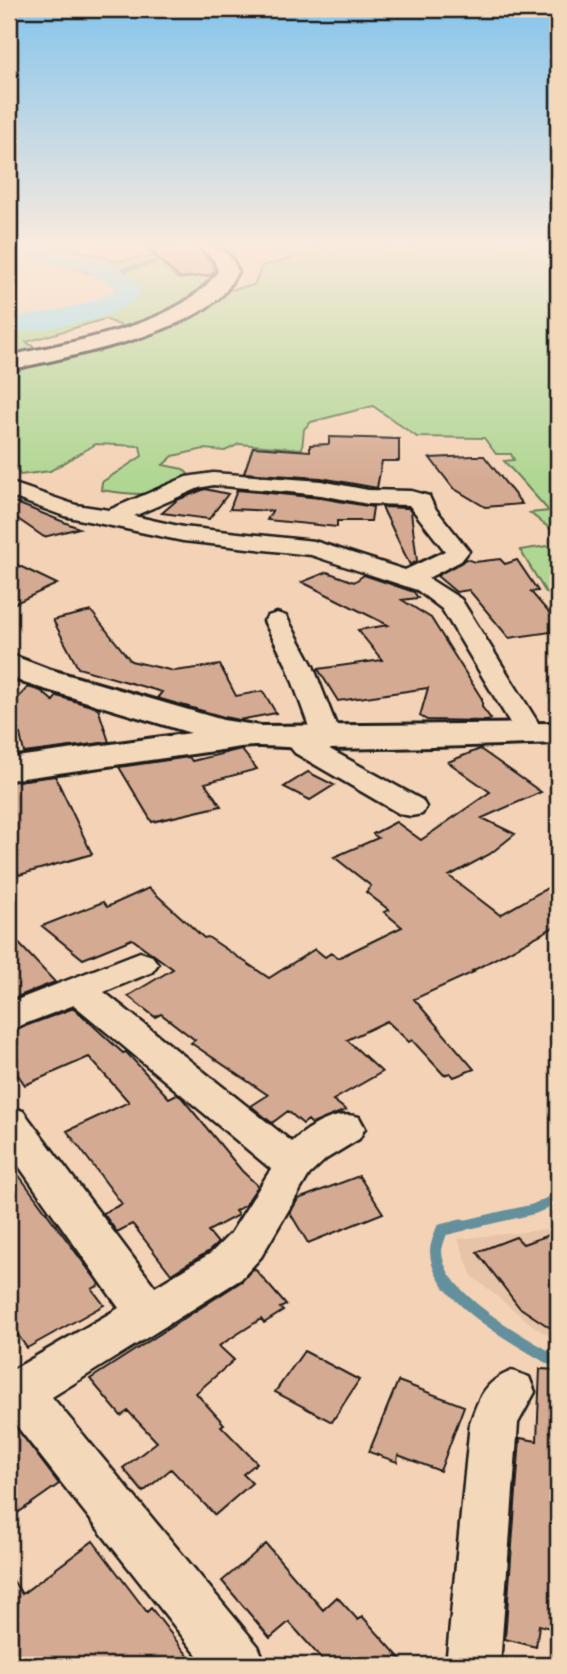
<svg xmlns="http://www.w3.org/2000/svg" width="567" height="1674" viewBox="0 0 567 1674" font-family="'Architects Daughter',sans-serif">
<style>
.built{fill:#e7c3a7}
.green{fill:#afd692;stroke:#667957;stroke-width:2}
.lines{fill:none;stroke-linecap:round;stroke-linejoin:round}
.stream-far2{stroke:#63909c;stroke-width:4.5}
.stream-far1{stroke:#63909c;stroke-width:10}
.stream{stroke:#63909c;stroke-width:12}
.river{fill:#92ddf2;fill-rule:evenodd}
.building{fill:#d5aa92;stroke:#1c1c1c;stroke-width:2}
.street-casing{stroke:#1c1c1c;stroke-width:5}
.secondary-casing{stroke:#1c1c1c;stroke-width:6}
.street{fill:#f3d8ba;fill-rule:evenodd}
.secondary{fill:#f3d8ba;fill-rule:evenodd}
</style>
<rect width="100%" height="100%" fill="#f4d2b5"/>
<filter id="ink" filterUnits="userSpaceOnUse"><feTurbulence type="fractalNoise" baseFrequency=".0143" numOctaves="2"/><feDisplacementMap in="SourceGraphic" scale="14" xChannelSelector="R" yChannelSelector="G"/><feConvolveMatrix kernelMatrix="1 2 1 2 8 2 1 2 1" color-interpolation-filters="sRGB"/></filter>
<g filter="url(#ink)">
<path class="built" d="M558 1228V1340L536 1328 472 1276 458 1239Z"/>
<path class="green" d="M53 248H74L116 261 202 250 212 258 164 266 178 279 214 275C189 307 161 315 124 327L105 319 26 342 39 350 9 358V322L109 301 116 297 122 287 112 280 57 262 56 256 48 251Z
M273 248H558V535L530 513 549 511 504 461 514 460 511 454H496L484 438 417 437 373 406 311 422 304 429 302 449 239 444 225 451 204 449 173 456 163 465 183 469 189 475C174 501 126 494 101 490L102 482 142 456 140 446 96 444 50 471 20 475 14 465H9V370L186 320 229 290 254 285 262 266 293 258Z
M547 546 558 553V601L545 591 520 550Z"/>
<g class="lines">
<path class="stream-far2" d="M222 249 227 248
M111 273 170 258"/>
<path class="stream-far1" d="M456 1227 534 1209 558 1198"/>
<path class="stream" d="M463 1225 442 1230C440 1236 436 1245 436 1251 436 1298 523 1342 558 1363"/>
<path class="river" d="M15 248C51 246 119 254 141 286L139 295C120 322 40 329 9 334V318C45 312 82 309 114 291L115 287 88 272 30 257 19 253Z"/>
</g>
<path class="building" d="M146 248H199L212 262 215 270 211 275 180 278Z
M329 437 399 439V461H382L377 488 321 478 244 473 253 447 310 451V445L329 444Z
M474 456H484L522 504 485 507 453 488 430 458Z
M205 489 228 494 209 519 162 513 177 500Z
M237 490 321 498 373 507 371 521H337V527L267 520 272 511 230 509Z
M9 500 79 528 44 537 9 513Z
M382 507 408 508 411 512 417 561 410 565Z
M466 559 475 562 500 559 505 564 517 560 538 591 531 592 558 623V631L509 638 469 590 456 592 437 576Z
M9 561 57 584 9 606Z
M327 572 354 582 364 575 414 592 418 598 402 600 431 618 482 699V707L491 719 487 721 427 720 420 716 428 688 338 701 318 669 382 660 358 630 388 625 302 582Z
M91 611 131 661 174 671 220 665 236 696 263 691 276 713 239 720 224 717 157 698 162 692 78 668 53 620Z
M28 687 41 691 53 701 57 696 98 708 109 742 24 753 20 734 9 736V708Z
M241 749 257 769 205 783 221 806 152 822 119 767 189 757 192 761Z
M480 749 541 792 482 818 515 834 490 854 449 876 500 915 558 882V925L472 971 474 972 414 999 474 1069 454 1077 450 1073 444 1075 412 1040 409 1042 387 1021 347 1040 382 1072 333 1100 346 1110 312 1124 308 1120 303 1124 288 1111 272 1123 251 1106 268 1095 191 1043 195 1040 161 1014 155 1017 128 996 173 969 132 939 83 959 42 926 103 902 107 907 149 888 204 938 208 937 269 978 315 949 325 957 331 953 338 958 402 927 384 912 389 910 366 892 371 886 334 857 378 838 373 834 396 822 421 840 490 792 448 762Z
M308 772 334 785 310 800 284 787Z
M55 776 92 854 19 875 17 870 9 873V782Z
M9 933 55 982 9 1000Z
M74 1008 123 1053 126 1052 169 1098 177 1094 182 1098 242 1171 258 1186 245 1205 235 1211 238 1215 208 1231 218 1243 209 1251 171 1274 134 1226 132 1224 117 1232 103 1213 122 1204 67 1131 129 1102 89 1057 25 1085 9 1062V1032Z
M9 1162 100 1285 92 1289 104 1305 27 1348 18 1335 9 1340Z
M359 1176 383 1213 308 1243 290 1213 298 1199Z
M558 1232V1333L519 1307 477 1252 516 1237 523 1244Z
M254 1268 286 1305 280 1308 283 1311 264 1323 261 1319 219 1346 234 1360 196 1393 224 1424 221 1426 257 1463 243 1474 252 1483 215 1515 171 1469 143 1492 123 1468 157 1442 128 1411 121 1416 90 1379 242 1281Z
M304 1351 359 1380 332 1422 275 1392Z
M540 1369 558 1370V1630L539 1625 536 1647 505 1639 520 1438 537 1441Z
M398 1381 464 1406 440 1471 398 1455 397 1462 369 1452Z
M9 1418 59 1484 9 1519Z
M93 1541 147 1612 151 1608 195 1665H9V1574L22 1594Z
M266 1544 323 1610 337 1597 358 1620 362 1616 406 1665H327L289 1622 270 1638 222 1581Z"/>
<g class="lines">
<g class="street-casing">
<path id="street" d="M213 473 321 481 368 490 411 491 429 496 434 507 469 551 461 561 428 578 461 599 537 721 541 734 537 740 527 743 517 740 509 721 442 609 417 590 311 555 183 541 64 516 9 496V482L76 505 109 510 186 477ZM213 485 321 495 368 504 409 505 445 551 405 570 314 541 183 527 134 516 199 488Z
M277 613 286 616 313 666 341 738 337 744 324 746 422 800 426 807 422 814 411 816 400 814 295 753 283 738 287 732C298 729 305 729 313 738L287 666 264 621 268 616Z
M140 952 152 956 158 964 152 972 104 992 292 1142C310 1126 336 1110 359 1117L365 1128 359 1139 326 1159 309 1175 261 1257 241 1279 52 1397 258 1646 266 1665H205L16 1425 12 1415 9 1416V1372L119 1308 9 1152V1107L23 1111 155 1287 211 1253 231 1233 271 1169 74 1005 9 1030V1003Z
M512 1371 529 1377 535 1392 518 1423 500 1665H446L470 1423C479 1397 485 1381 512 1371Z"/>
</g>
<g class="secondary-casing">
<path id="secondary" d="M201 248C222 247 229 251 238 271 233 278 229 288 223 294 182 336 66 357 9 370V356C71 341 181 327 218 271L214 260Z
M9 654 48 669 223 720 261 726 558 723V743C482 746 405 748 328 749 298 749 255 742 228 749L9 780V758L191 733 24 683 9 676Z"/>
</g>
<use href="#street" class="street"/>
<use href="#secondary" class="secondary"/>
</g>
</g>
<linearGradient id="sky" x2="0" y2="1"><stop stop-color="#85c4ec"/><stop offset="0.51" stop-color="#faebde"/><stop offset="1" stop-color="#faebde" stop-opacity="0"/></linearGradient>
<rect width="567" height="482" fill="url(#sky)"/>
<rect width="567" height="1674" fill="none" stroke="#f3d8ba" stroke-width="35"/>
<rect x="18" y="18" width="532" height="1639" fill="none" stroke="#1c1c1c" stroke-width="2.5" filter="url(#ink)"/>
</svg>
